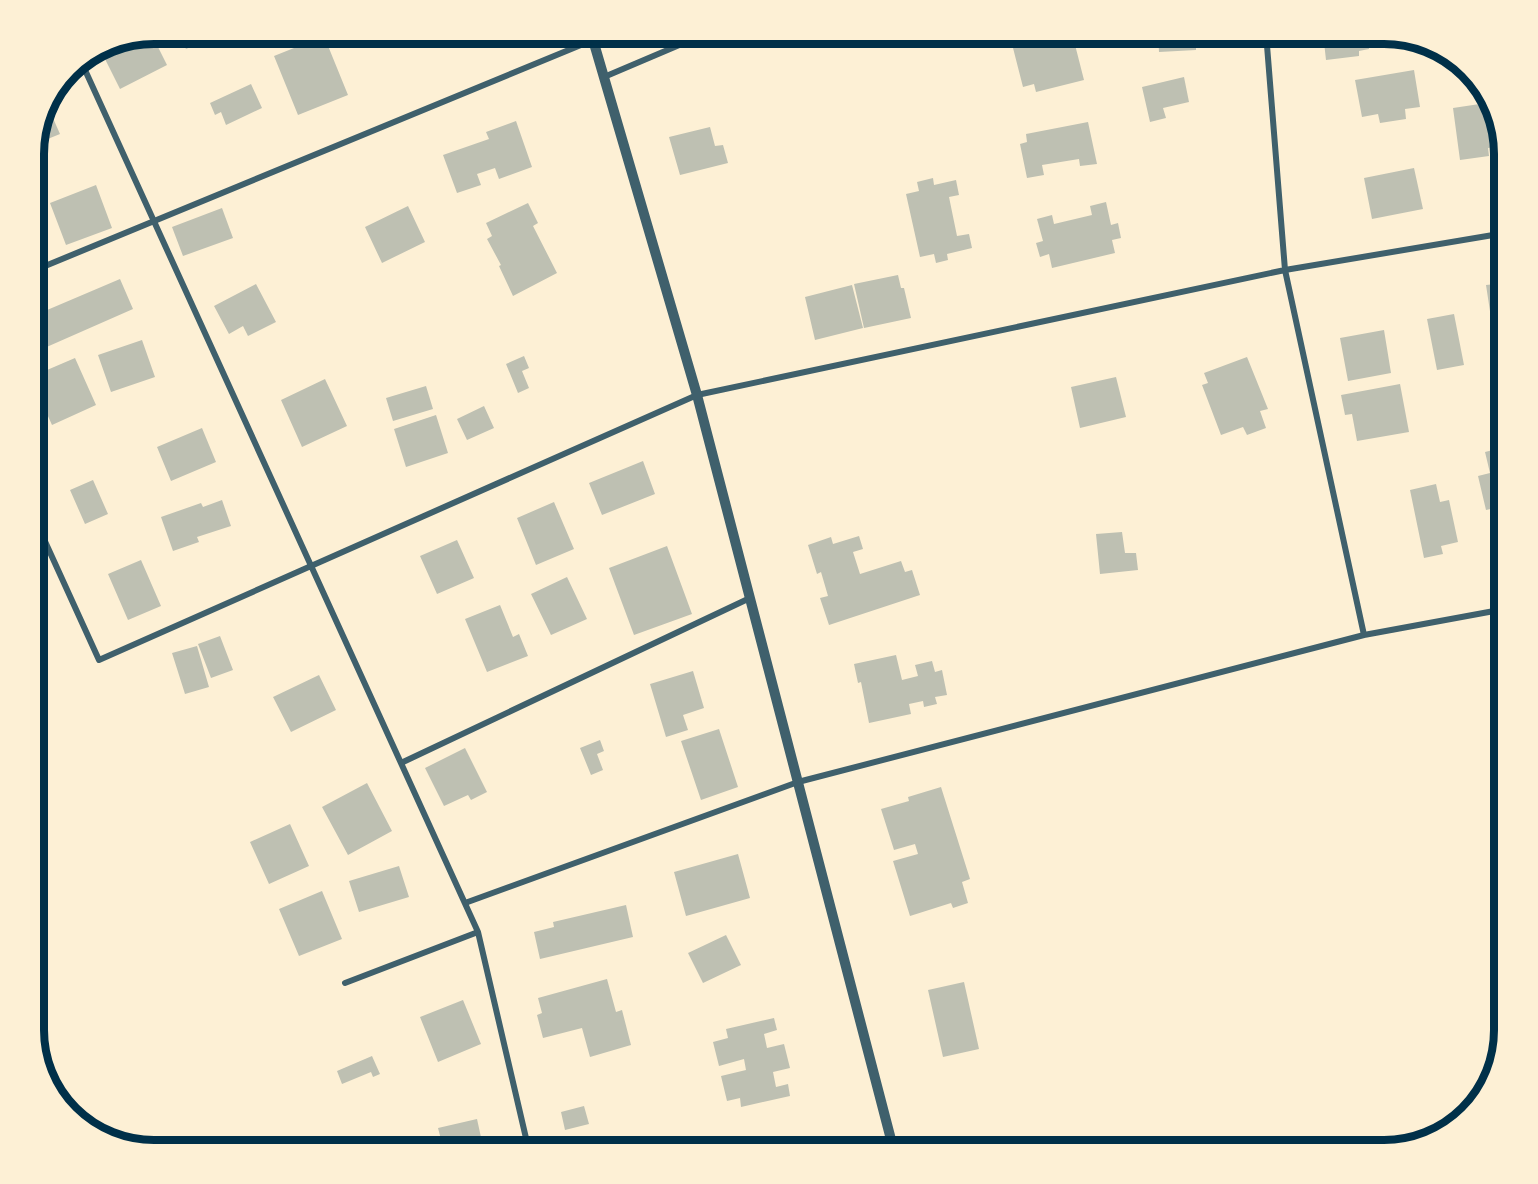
<svg xmlns="http://www.w3.org/2000/svg" width="1538" height="1184" viewBox="0 0 1538 1184" font-family="Roboto,sans-serif">
<style>
.building{fill:#bec0b2}
.lines{fill:none;stroke-linecap:round;stroke-linejoin:round}
.minor{stroke:#3f606c;stroke-width:6}
.tertiary{stroke:#3f606c;stroke-width:10}
.rim{fill:none;stroke:#003049;stroke-width:8}
</style>
<rect width="100%" height="100%" fill="#fdf0d5"/>
<path class="building" d="M151 33 167 65 120 89 103 55 144 35Z
M178 33H222L186 49Z
M1056 33H1072L1084 80 1036 92 1034 84 1023 87 1012 44Z
M1158 33H1207V42L1196 43V50L1159 52Z
M1323 33H1367L1369 49 1359 51V56L1326 60Z
M324 36 348 95 298 115 274 56Z
M1414 70 1420 107 1405 109 1406 119 1380 123 1378 114 1362 117 1355 80Z
M1184 77 1189 102 1163 108 1166 118 1150 122 1142 87Z
M251 84 262 108 226 125 221 112 215 115 210 103Z
M45 100 60 134 33 145Z
M1493 102 1505 153 1502 154 1501 146 1488 148 1489 156 1460 160 1453 108Z
M516 121 532 167 499 179 495 168 477 174 481 185 457 193 443 155 489 139 486 132Z
M1088 122 1097 164 1080 166 1079 159 1042 165 1044 175 1027 178 1020 144 1027 142 1026 134Z
M710 127 715 146 723 145 728 163 680 175 669 137Z
M1414 168 1423 209 1372 219 1364 178Z
M933 178 934 185 956 180 959 195 949 197 957 236 969 234 972 248 947 254 948 260 936 263 934 254 920 257 906 194 919 191 917 182Z
M96 185 112 228 66 245 50 203Z
M1106 202 1111 225 1118 223 1121 238 1112 240 1115 253 1052 268 1049 254 1040 257 1036 243 1043 241 1037 219 1052 215 1054 224 1092 215 1090 206Z
M528 203 538 223 533 226 557 273 513 296 499 266 501 265 487 239 492 236 486 223Z
M408 206 425 242 382 263 365 227Z
M222 208 233 238 183 256 172 227Z
M898 275 901 288H904L911 318 864 328 854 284Z
M120 279 133 309 33 353V316Z
M1505 283V343L1495 344 1486 285Z
M256 284 276 322 248 336 243 326 229 334 214 306Z
M852 285 863 328 815 340 805 297Z
M1454 314 1464 365 1437 370 1427 319Z
M1384 330 1391 373 1348 381 1340 338Z
M142 340 155 377 111 392 98 355Z
M524 356 529 368 522 371 529 388 518 393 506 364Z
M1247 357 1268 409 1260 411 1266 428 1247 435 1243 427 1221 435 1202 385 1208 383 1204 373Z
M75 358 96 405 52 425 33 383V376Z
M1116 377 1126 417 1080 428 1071 387Z
M325 379 347 426 302 447 281 400Z
M1400 384 1409 432 1357 441 1352 414 1345 415 1341 395Z
M426 386 433 409 393 421 386 398Z
M484 406 494 428 467 440 457 419Z
M436 415 448 453 406 467 394 429Z
M202 428 216 462 171 481 157 447Z
M1505 447V535L1502 536 1495 508 1486 510 1478 476 1490 473 1485 452Z
M643 461 655 494 602 515 589 483Z
M93 480 108 514 85 524 70 490Z
M1436 484 1440 502 1449 500 1458 542 1441 546 1443 554 1424 558 1410 490Z
M222 500 231 526 197 537 199 542 173 551 161 517 201 503 203 507Z
M554 502 574 549 536 565 517 518Z
M1122 532 1125 553H1136L1138 570 1100 574 1096 534Z
M859 536 863 549 853 552 860 574 901 561 905 572 912 570 920 595 829 625 820 598 828 596 821 572 817 574 808 545 831 537 833 544Z
M457 540 474 578 437 594 420 556Z
M667 546 692 614 634 635 609 568Z
M141 560 161 606 128 620 108 574Z
M567 577 587 619 551 635 531 594Z
M500 605 513 637 519 634 528 656 487 672 465 619Z
M220 636 233 670 211 678 198 644Z
M197 646 209 687 185 694 172 653Z
M896 655 902 680 918 676 915 665 932 661 935 672 942 670 947 695 935 697 937 704 924 707 923 701 909 704 911 714 869 723 861 682 858 683 854 664Z
M693 671 704 708 683 715 688 730 666 737 650 684Z
M319 675 336 710 291 732 273 697Z
M719 729 738 787 701 800 681 741Z
M600 740 604 751 597 754 603 770 591 775 580 748Z
M465 748 487 792 471 800 468 795 444 806 425 768Z
M367 783 392 831 348 855 322 807Z
M941 787 970 879 962 882 968 903 953 908 951 903 910 916 893 861 918 854 915 844 894 850 881 809 909 801 908 797Z
M290 824 309 866 269 884 250 842Z
M738 854 750 898 686 916 674 872Z
M399 866 409 897 359 912 349 881Z
M322 891 342 939 299 956 279 909Z
M626 905 633 937 540 959 534 932 554 927 553 922Z
M726 935 741 965 703 983 688 953Z
M607 979 616 1012 622 1010 631 1045 590 1057 582 1028 543 1038 537 1015 542 1013 538 998Z
M964 982 979 1049 943 1057 928 990Z
M463 1000 481 1044 438 1062 420 1017Z
M774 1018 777 1030 764 1034 767 1048 784 1044 790 1068 773 1072 776 1087 788 1084 790 1096 741 1107 740 1098 727 1101 721 1076 746 1070 744 1059 719 1066 713 1042 728 1038 726 1029Z
M372 1056 380 1074 373 1077 371 1072 342 1084 337 1071Z
M584 1106 589 1124 565 1130 561 1112Z
M477 1119 484 1151H444L438 1128Z
M797 1136 800 1151H736V1150Z"/>
<g class="lines">
<path class="minor" d="M1266 33 1285 270 1364 635
M80 59 478 932 529 1151
M604 77 684 43 730 33
M33 271 593 40
M33 515 99 660 697 395 1285 270 1505 233
M401 763 750 598
M465 903 798 782 1364 635 1505 609
M345 983 478 932"/>
<path class="tertiary" d="M591 33 697 395 894 1151"/>
</g>
<path d="M0 0H1538V1184H0ZM154 44H1384A110 110 0 0 1 1494 154V1030A110 110 0 0 1 1384 1140H154A110 110 0 0 1 44 1030V154A110 110 0 0 1 154 44Z" fill="#fdf0d5" fill-rule="evenodd"/>
<path class="rim" d="M154 44H1384A110 110 0 0 1 1494 154V1030A110 110 0 0 1 1384 1140H154A110 110 0 0 1 44 1030V154A110 110 0 0 1 154 44Z"/>
</svg>
